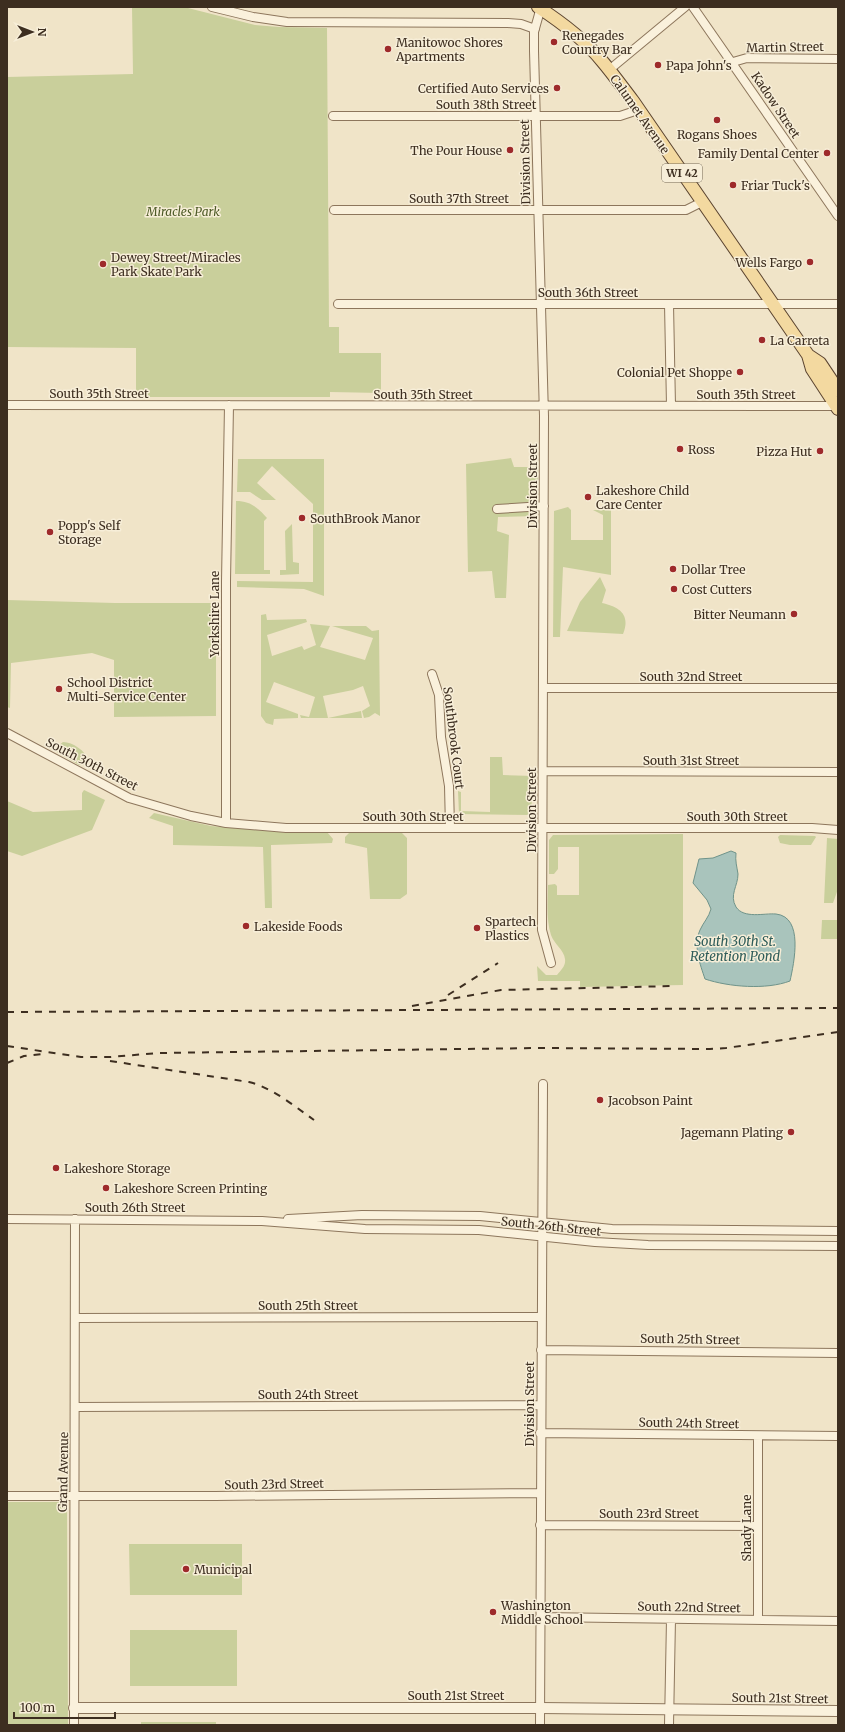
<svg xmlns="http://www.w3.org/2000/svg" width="845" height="1732" viewBox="0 0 845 1732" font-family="Merriweather,serif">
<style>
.green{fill:#c9cf9b}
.water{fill:#a9c4bc;stroke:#6f938a}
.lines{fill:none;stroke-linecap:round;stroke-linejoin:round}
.minor-casing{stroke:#8d765c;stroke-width:10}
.tertiary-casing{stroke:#8d765c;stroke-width:12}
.primary-casing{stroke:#5b4430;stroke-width:14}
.minor{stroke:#faf1dc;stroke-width:8}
.tertiary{stroke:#faf1dc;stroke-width:10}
.primary{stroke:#f3d9a0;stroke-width:12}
.rail{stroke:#3d2e20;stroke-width:2;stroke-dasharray:7 7;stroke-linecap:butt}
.poi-dot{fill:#9e2a2b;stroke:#f7eed8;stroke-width:1.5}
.labels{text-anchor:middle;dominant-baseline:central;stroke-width:3;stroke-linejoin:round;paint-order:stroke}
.shield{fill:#f7eed8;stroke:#756857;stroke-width:1}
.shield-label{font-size:11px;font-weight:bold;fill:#3d2e20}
.poi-label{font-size:12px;fill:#3d2e20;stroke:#f7eed8;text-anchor:start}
.street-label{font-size:12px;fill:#3d2e20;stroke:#f7eed8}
.park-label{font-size:12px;font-style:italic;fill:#4d5a26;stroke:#f7eed8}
.water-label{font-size:13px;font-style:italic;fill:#2f5d5a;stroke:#f7eed8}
</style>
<rect width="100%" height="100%" fill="#f0e4c8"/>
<path class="green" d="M132 7H184L255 25 279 27 327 28 329 327H339V353H381V393L330 392V397H136V348L7 347V77L133 74Z
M511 458 514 467H530L538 469 537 516 498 517 497 531 509 535 506 598H495L492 571 468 572 466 464Z
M238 459H324V596L304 589 237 587V581L313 582V504L272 466 257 483 276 500H262L250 492H237Z
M236 501C251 501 258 508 267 518L264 521V570H270V574H235Z
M568 507 571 510V540H603V515L593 510H611V575L563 567 560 637H553L554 511Z
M292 524 293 562 299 563V574L280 575V570H286L285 531Z
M600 577 606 590 602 603C619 607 631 614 623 634L567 631 580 602Z
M7 600 115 603H216V716L114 717V660L92 653 11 663 10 708 7 707Z
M266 614 267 620 306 619 307 622 267 635 272 656 302 646 304 650 316 645 310 624 330 626 320 647 365 660 373 638 332 626H366L372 631 379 630 380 716 375 713 369 717 364 718 362 711 370 706 363 686 353 690 323 696 328 718 361 711 362 718H301L300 715 309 717 315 697 274 682 266 702 298 714V718L274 719 273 725 266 723 261 716V615Z
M63 742C73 742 85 751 89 760L86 765H79L57 752 58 746Z
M490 757H502L503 775 533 776 531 815 459 814 458 791 461 792V811L490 812Z
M84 790 105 800 92 830 22 856 7 851V801L33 812 82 810V793Z
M154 813 211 826 292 833 327 832 333 839 332 843 271 845 272 908H265L263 847 173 845V826L149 818Z
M401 832 407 838V894L400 899H370L367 848 345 843V837L349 833Z
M683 834V985L580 987V981H538L537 966 546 975H557C561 970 566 966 565 959 564 950 554 944 551 935 546 920 548 901 548 885L555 884 557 886V895H579V847H558V869L554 874H549V840L553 835Z
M780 835 815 836 816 837 811 845H790L780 843 778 837Z
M827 838 838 839V889L833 903H824Z
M822 920H838V939H821Z
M7 1502H62L67 1506 68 1724H7Z
M129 1544H242V1595H130Z
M130 1630H237V1686H130Z
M141 1722H216V1725H141Z"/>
<path class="water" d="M731 851 736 853C735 861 737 867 738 874 738 886 729 895 736 907 744 919 764 913 776 914 804 917 794 963 790 981 766 990 729 987 705 979 700 964 693 946 700 930 703 923 709 917 711 909L707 900 693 883 699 859 713 858Z"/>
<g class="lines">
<g class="minor-casing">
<path id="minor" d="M212 7 253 17 287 22 508 23 521 24 535 29
M541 7 534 32V51L544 416 542 930 551 963
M693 7 838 216
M733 62 747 58 838 59
M609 70 685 7
M333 116H620L638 110
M334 210H686L702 202
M338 304H838
M669 304 671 406
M7 405 838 406
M497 509 544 506
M432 674 439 695 441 737 449 786 450 828
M543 688H838
M7 733 129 798 191 816 226 823 286 828H812L838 830
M544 771 838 772
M226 823V582L229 405
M7 1219 262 1221 365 1229 479 1230 595 1242 648 1245 838 1246
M288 1219 362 1215 480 1216 612 1229 838 1231
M76 1318 541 1317
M541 1350 838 1353
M75 1407 541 1405
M540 1433 838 1436
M7 1496H215L540 1493
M540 1525 758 1526
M540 1617 838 1621
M758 1620V1436
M74 1725 75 1219
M540 1725 543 1084
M669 1725 671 1619"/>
</g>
<g class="tertiary-casing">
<path id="tertiary" d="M74 1708H540L838 1711"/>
</g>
<g class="primary-casing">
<path id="primary" d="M538 7C561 22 585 40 602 61 613 74 623 88 633 101L808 355 812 369 838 409
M808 355 820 363 838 390"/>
</g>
<use href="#minor" class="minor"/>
<use href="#tertiary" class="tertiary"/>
<use href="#primary" class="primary"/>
<path class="rail" d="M448 995 498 963
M412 1006 501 990 674 986
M7 1012 838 1008
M7 1046 81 1057H110L158 1053 539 1048 710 1049 726 1048 838 1032
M110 1061 249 1082C273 1088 294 1106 314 1120
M7 1063 24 1056 42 1054"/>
</g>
<g class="poi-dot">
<circle cx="554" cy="42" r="4"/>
<circle cx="388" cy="49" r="4"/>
<circle cx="658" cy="65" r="4"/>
<circle cx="557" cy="88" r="4"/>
<circle cx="717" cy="120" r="4"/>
<circle cx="510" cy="150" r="4"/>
<circle cx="827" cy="153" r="4"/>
<circle cx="733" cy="185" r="4"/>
<circle cx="810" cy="262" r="4"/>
<circle cx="103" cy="264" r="4"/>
<circle cx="762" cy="340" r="4"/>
<circle cx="740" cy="372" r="4"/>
<circle cx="680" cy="449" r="4"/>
<circle cx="820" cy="451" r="4"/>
<circle cx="588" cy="497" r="4"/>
<circle cx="302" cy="518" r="4"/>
<circle cx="50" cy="532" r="4"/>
<circle cx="673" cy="569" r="4"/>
<circle cx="674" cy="589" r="4"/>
<circle cx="794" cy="614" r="4"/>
<circle cx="59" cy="689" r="4"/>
<circle cx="246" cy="926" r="4"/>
<circle cx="477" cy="928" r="4"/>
<circle cx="600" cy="1100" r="4"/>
<circle cx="791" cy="1132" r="4"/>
<circle cx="56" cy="1168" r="4"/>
<circle cx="106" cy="1188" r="4"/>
<circle cx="186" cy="1569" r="4"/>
<circle cx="493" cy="1612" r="4"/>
</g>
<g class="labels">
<rect class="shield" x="662" y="164" width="40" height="18" rx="3"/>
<g class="shield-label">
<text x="682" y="173">WI 42</text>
</g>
<g class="poi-label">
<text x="562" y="35">Renegades<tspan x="562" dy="14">Country Bar</tspan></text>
<text x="396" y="42">Manitowoc Shores<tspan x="396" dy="14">Apartments</tspan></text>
<text x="666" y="65">Papa John's</text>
<text x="549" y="88" text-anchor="end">Certified Auto Services</text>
<text x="717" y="134" text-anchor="middle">Rogans Shoes</text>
<text x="502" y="150" text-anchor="end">The Pour House</text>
<text x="819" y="153" text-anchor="end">Family Dental Center</text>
<text x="741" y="185">Friar Tuck's</text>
<text x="111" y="257">Dewey Street/Miracles<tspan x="111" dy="14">Park Skate Park</tspan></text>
<text x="802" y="262" text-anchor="end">Wells Fargo</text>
<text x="770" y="340">La Carreta</text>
<text x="732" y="372" text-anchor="end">Colonial Pet Shoppe</text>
<text x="688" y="449">Ross</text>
<text x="812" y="451" text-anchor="end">Pizza Hut</text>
<text x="596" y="490">Lakeshore Child<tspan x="596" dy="14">Care Center</tspan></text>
<text x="310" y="518">SouthBrook Manor</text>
<text x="58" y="525">Popp's Self<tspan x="58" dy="14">Storage</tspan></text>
<text x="681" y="569">Dollar Tree</text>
<text x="682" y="589">Cost Cutters</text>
<text x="786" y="614" text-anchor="end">Bitter Neumann</text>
<text x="67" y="682">School District<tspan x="67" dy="14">Multi-Service Center</tspan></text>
<text x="485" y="921">Spartech<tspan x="485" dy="14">Plastics</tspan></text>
<text x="254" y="926">Lakeside Foods</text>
<text x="608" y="1100">Jacobson Paint</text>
<text x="783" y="1132" text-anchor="end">Jagemann Plating</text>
<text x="64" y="1168">Lakeshore Storage</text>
<text x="114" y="1188">Lakeshore Screen Printing</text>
<text x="194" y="1569">Municipal</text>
<text x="501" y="1605">Washington<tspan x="501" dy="14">Middle School</tspan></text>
</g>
<g class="street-label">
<text transform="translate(785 47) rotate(-1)">Martin Street</text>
<text x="486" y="104">South 38th Street</text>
<text transform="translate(776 105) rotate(56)">Kadow Street</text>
<text transform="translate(640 114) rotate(55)">Calumet Avenue</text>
<text transform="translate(525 162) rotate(-91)">Division Street</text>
<text x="459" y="198">South 37th Street</text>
<text x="588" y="292">South 36th Street</text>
<text x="99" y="393">South 35th Street</text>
<text x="423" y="394">South 35th Street</text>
<text x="746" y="394">South 35th Street</text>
<text transform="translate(532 486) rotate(-90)">Division Street</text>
<text transform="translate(214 614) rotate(-90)">Yorkshire Lane</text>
<text x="691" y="676">South 32nd Street</text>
<text transform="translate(454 738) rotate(83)">Southbrook Court</text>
<text x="691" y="760">South 31st Street</text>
<text transform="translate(92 764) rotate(27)">South 30th Street</text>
<text transform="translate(531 810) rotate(-90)">Division Street</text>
<text x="413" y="816">South 30th Street</text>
<text x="737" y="816">South 30th Street</text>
<text x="135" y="1207">South 26th Street</text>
<text transform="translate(551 1226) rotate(6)">South 26th Street</text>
<text x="308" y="1305">South 25th Street</text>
<text transform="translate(690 1339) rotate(1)">South 25th Street</text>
<text x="308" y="1394">South 24th Street</text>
<text transform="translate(529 1404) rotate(-90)">Division Street</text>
<text transform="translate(689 1423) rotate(1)">South 24th Street</text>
<text transform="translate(63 1472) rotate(-89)">Grand Avenue</text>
<text transform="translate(274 1484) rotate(-1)">South 23rd Street</text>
<text x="649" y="1513">South 23rd Street</text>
<text transform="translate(746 1528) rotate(-90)">Shady Lane</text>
<text transform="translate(689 1607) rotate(1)">South 22nd Street</text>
<text x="456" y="1695">South 21st Street</text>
<text transform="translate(780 1698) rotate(1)">South 21st Street</text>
</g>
<g class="park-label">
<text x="183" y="211">Miracles Park</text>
</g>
<g class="water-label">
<text x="735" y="941">South 30th St.<tspan x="735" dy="15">Retention Pond</tspan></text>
</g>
</g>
<rect width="845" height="1732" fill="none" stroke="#3d2e20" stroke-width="16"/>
<g transform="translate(32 32) rotate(90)" stroke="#f7eed8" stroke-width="3" paint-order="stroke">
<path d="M0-3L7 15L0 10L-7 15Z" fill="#3d2e20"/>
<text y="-6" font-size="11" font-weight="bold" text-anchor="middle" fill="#3d2e20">N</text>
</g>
<path d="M14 1712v6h101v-6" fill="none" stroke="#3d2e20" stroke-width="2"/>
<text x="20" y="1712" font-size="12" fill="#3d2e20" stroke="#f7eed8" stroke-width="3" paint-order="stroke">100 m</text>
</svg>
